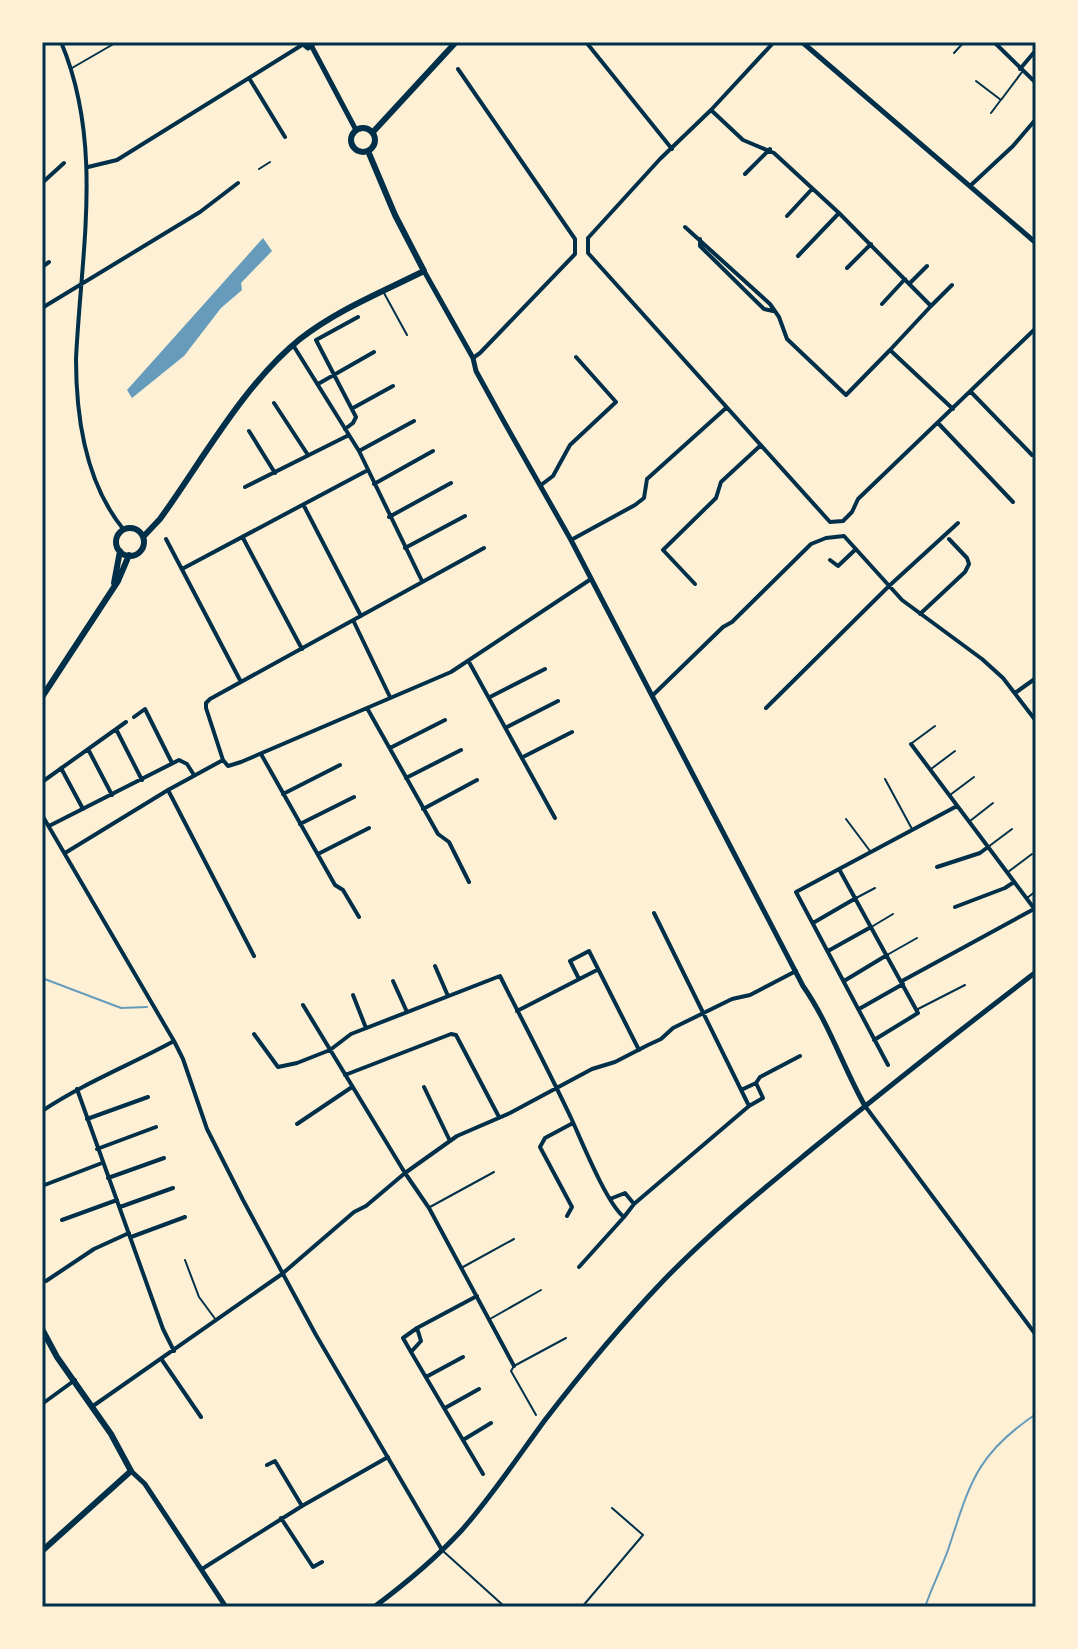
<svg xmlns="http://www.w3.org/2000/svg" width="1078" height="1649" viewBox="0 0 1078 1649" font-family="Poppins,sans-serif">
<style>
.water{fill:#669bbc}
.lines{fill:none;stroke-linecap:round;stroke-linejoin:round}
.stream{stroke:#669bbc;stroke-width:2}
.service{stroke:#003049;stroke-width:2}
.minor{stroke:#003049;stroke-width:4}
.tertiary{stroke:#003049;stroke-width:5}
.secondary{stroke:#003049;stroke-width:6}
.neatline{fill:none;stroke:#003049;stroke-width:3}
</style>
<rect width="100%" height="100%" fill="#fdf0d5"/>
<path class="water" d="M263 238 272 251 241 283 242 290 221 308 184 356 132 398 127 390Z"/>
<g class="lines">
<path class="stream" d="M42 978 121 1008 147 1007
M925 1607C932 1587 941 1569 948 1550 970 1484 975 1455 1036 1414"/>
<path class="service" d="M954 53 964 42
M72 68 117 42
M976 81 1001 100 1022 72
M991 113 1000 101
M259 169 270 162
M384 293 407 335
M912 743 935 726
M931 769 955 751
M885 779 912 829
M950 795 974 777
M846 819 870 851
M970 821 993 803
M988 847 1012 829
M1008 872 1032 854
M858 897 875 888
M1027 898 1036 891
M873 926 893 914
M887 955 917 938
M918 1009 965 985
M430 1207 494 1172
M185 1260 199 1297 216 1320
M463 1267 514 1239
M490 1319 541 1290
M536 1415 511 1371 514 1366 566 1338
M443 1551 505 1607
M582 1607 643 1535 612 1508"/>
<path class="minor" d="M61 42C104 144 81 252 76 359 76 418 86 484 124 530
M586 42 672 149
M774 42 711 110 660 159 588 238V253L830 522 843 521 852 512 858 499 1036 328
M994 42 1036 83
M458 69 575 239V254L480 353 473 358
M1020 69 1036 50
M249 78 285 137
M711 110 743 140 774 153 839 213 931 306 890 350 953 409
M88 167 117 160 302 45
M745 174 770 149
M42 183 64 163
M970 186 1013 146 1036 119
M787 216 812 189
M685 227 770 304 779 317 787 339 846 395 890 350
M700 239V246L764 309 773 311
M798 256 839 213
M42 267 49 262
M847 268 871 244
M909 284 927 266
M882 304 905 279
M931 306 952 285
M42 308 200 212 238 183
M293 345 359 451 422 581
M318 384 374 352
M971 392 1032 455
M274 403 308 455
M353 408 393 386
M938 423 1013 502
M345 429 353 423 356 417 316 340 358 317
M249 431 275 473
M359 451 414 421
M374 484 433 451
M541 485 553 476 570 445 616 402 576 357
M245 487 349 435
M304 506 361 616
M389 517 451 483
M243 538 302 649
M166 539 241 682
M571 540 635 505 644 498 647 479 726 408
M405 548 465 516
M830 560 838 566 856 549
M182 569 368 470
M695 584 663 550 716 498 721 482 761 445
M920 614 965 572 969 564 967 558 949 539
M353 620 390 697
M469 662 555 818
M1015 693 1036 678
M653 695 723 627 732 622 811 544 826 538 844 536 902 600 982 659 1003 678 1036 721
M490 697 545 669
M367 708 438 834 449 842 469 882
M766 708 889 586 958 523
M134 717 145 709 172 763
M507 727 558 701
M116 729 142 780
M911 744 1036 911
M390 748 445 720
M88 749 112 795
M261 754 335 885 343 890 359 917
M523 757 572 732
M223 760 228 766 241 762 451 672 591 579
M61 768 83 809
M406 778 461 750
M42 782 126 722
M168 790 254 956
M283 794 340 765
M423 809 477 780
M42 815 174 1041 183 1059 207 1129 243 1200 316 1335 442 1550
M300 824 354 797
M49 826 179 760 187 764 194 775
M65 853 168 790 223 760 206 708V703L210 699 484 548
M318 854 369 828
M937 867 980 853 988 847
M839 869 918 1013 874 1040
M955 907 1005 888 1014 882
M654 913C686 977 717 1042 749 1106L763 1098 756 1083 741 1090
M813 923 856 898
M828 951 871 927
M435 966 448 996
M579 979 570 961 589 951 639 1050
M393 981 407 1012
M844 981 887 955
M902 981 1034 909
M353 995 366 1028
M303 1005 405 1173 429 1208 514 1366
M859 1009 903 984
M517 1011 597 970
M254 1034 278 1067 297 1063 330 1050 351 1034 500 976C524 1024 549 1071 572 1120 582 1142 607 1204 624 1217L634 1204 625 1193 610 1199
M888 1065 796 892 957 806
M345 1075 451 1034 456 1035 499 1117
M756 1083 760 1077 800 1056
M424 1087 450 1141
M77 1089 163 1329 174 1351
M865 1106 1036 1335
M42 1111C84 1083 130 1065 174 1041
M87 1119 148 1097
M297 1124 352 1087
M97 1149 156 1127
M108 1178 164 1158
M42 1186 102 1163
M634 1204 749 1106
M120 1207 173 1188
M567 1216 572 1207 540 1147 545 1138 573 1123
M62 1220 117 1200
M131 1237 185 1217
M579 1267 624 1217
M46 1281 94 1249 129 1233
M417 1328 477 1296
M411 1352 403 1338 417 1328 421 1341 411 1352 483 1474
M162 1360 201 1417
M426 1377 463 1357
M42 1404 75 1380
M93 1406 282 1274 354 1212 366 1206 405 1173 457 1136 510 1113 592 1069 615 1062 648 1045 661 1039 673 1028 732 999 750 995 796 971
M445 1408 479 1389
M463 1440 491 1423
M267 1465 275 1461 302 1506
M281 1518 313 1567 322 1562
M202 1569 302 1506 388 1457"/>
<path class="tertiary" d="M301 42 308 48 315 42
M802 42 1036 243
M312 47 356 130
M424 271 473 358 476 371 503 420 571 540 803 986C829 1023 843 1067 865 1106
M131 1471 145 1484 226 1607
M374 1607C405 1584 435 1559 461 1531 492 1496 517 1458 545 1420 582 1372 621 1325 663 1281 709 1233 761 1191 812 1149 886 1089 960 1030 1036 972"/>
<path class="secondary" d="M351 140a12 12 0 1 1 24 0a12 12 0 1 1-24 0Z
M373 132 456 42
M116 542a14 14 0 1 1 28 0a14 14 0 1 1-28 0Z
M143 537 160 519C202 461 244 384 300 339 337 310 382 292 424 271L395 215 368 151
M114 583 120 551
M42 697 118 581 129 555
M42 1329 57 1357 111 1434 131 1471 42 1551"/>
</g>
<rect width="1078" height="1649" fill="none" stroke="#fdf0d5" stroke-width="88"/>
<rect x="44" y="44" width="990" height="1561" class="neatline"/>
</svg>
